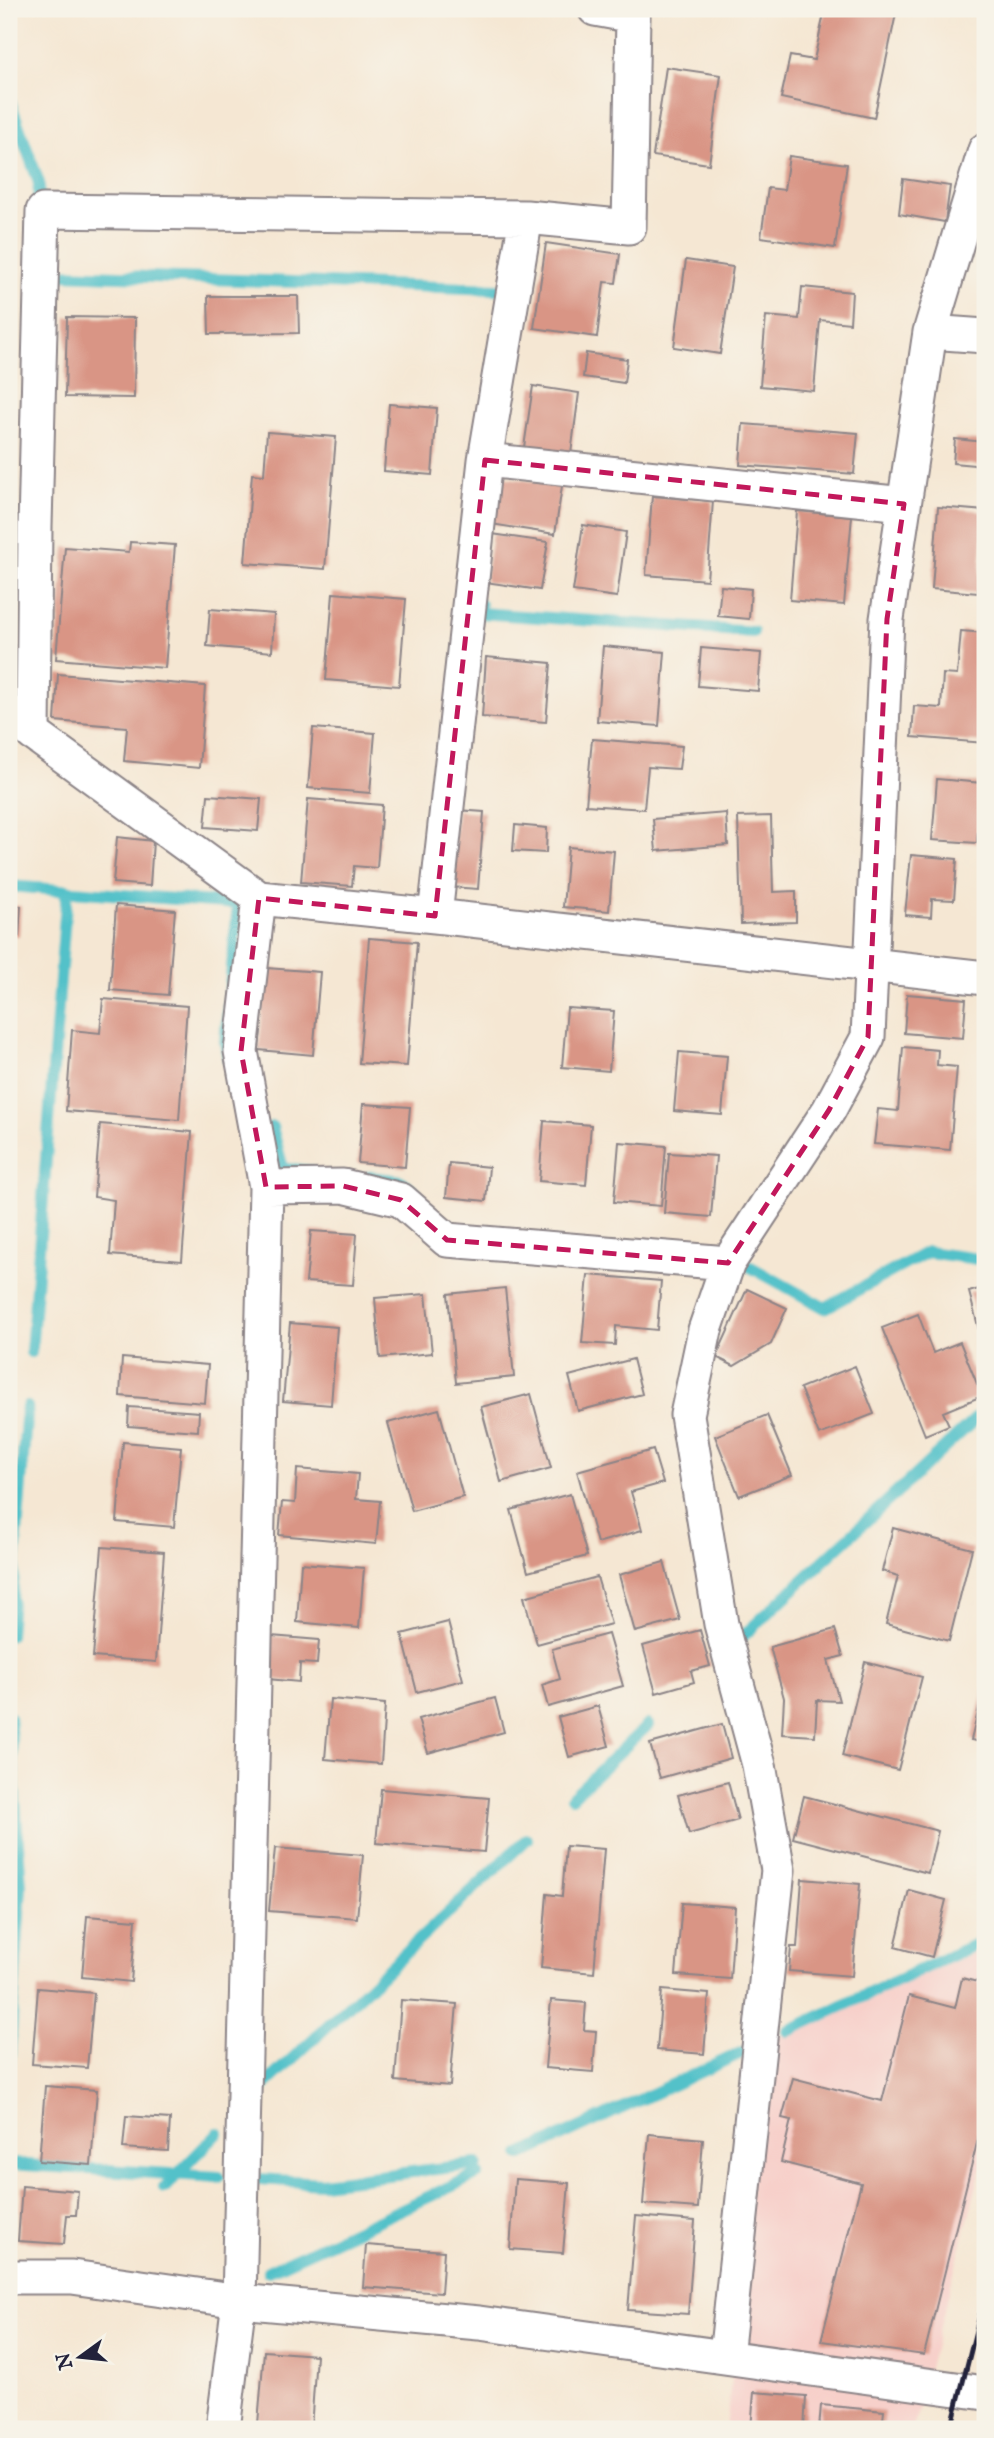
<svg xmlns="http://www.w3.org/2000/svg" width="994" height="2438" viewBox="0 0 994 2438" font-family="'IM FELL English',serif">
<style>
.built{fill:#f7d0ca}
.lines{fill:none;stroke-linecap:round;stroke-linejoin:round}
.stream{stroke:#53c1c9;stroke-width:12}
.building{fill:#d99585}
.street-casing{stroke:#8c8487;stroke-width:37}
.street{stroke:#fff;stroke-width:33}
.rail{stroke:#22223b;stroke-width:5}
.marked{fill:none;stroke:#c2185b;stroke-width:5;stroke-dasharray:14 9;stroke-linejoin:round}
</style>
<rect width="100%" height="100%" fill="#f7f3e8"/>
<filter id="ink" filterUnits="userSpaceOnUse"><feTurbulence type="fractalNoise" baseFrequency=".0143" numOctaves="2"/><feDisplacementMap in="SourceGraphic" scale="14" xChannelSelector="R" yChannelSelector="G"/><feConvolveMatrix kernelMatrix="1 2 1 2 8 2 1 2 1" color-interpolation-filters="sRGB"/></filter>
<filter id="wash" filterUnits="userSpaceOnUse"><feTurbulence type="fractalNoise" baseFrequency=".00686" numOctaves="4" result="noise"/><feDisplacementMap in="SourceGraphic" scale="28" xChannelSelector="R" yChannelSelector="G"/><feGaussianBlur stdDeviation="1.57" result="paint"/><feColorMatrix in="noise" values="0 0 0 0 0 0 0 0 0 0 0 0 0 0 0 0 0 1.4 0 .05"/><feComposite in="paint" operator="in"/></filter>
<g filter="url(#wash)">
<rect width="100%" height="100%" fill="#f5e7d3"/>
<path class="built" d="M985 1948V2154L913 2429H726L766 2042Z"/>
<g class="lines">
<path class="stream" d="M9 99 39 183 38 210
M61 274 497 289
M480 605 479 613 753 632
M9 886 238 904 225 1042 228 1059
M272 1127 283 1169 309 1171
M369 1177 401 1181 416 1193
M747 1265 825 1308 927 1252 985 1260
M31 1352 67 890
M9 1635 27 1407
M742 1637 985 1410
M9 1717 21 1886 9 2061
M572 1797 648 1725
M788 2031 985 1940
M260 2089 527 1839
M521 2155 743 2052
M9 2164 219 2177
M259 2179 322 2183 477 2164
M164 2188 218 2133
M268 2271 478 2174"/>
</g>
<g id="blocks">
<path class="building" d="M825 9H897L874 118 781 98 790 56 814 60Z
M666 67 721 75 709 164 653 156Z
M789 156 847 164 835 248 761 237 768 188 784 190Z
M903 179 950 186 945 222 899 214Z
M9 234H15L14 277H9Z
M546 243 620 254 616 283 604 282 597 337 534 328Z
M686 260 733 267 720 354 674 347Z
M802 287 852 292 850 323 820 320 814 391 760 386 766 316 799 319Z
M208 296H298L299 333 209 334Z
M67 317 135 318 134 398 65 397Z
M586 353 627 359 624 383 583 377Z
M533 386 579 393 570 461 523 454Z
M389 404 437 408 432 475 384 471Z
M743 424 858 433 854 474 740 465Z
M267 432 336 437 325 569 245 563 252 474 264 475Z
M955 439 985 442V466L953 463Z
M497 476 562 486 555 534 491 524Z
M652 496 713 501 707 580 646 575Z
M938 507 985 511 978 593 932 589Z
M797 511 852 516 844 605 790 600Z
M583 525 626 532 617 597 573 591Z
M492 534 548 542 540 590 485 582Z
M130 542 175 545 165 668 56 659 65 547 129 552Z
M721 586 751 589 749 619 718 616Z
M333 593 406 599 399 686 326 680Z
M210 609 274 614 272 652 207 646Z
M961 631 985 633V743L912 737 914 706 941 708 943 674 957 675Z
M603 646 665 652 659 726 597 721Z
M701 648 761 653 758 691 698 686Z
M486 657 551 663 546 722 482 717Z
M58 674 205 686 199 768 124 761 127 727 55 721Z
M313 728 375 733 370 793 308 788Z
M592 739 682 746 679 769 648 767 644 809 586 805Z
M937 779 982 783 977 843 932 840Z
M208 795 261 799 258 831 205 827Z
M308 799 382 805 377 868 354 866 352 886 301 882Z
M457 810 484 812 478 889 451 887Z
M726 813 728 845 656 851 653 819Z
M771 816 773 892 796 891V922L741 924 738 817Z
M515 825 547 828 546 853 513 851Z
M117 837 153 841 150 886 113 883Z
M568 847 614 851 609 911 563 907Z
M911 855 957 859 954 900 932 899 931 917 905 915Z
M9 905 21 906 19 936 9 935Z
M116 905 175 910 168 995 110 990Z
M369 938 417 942 407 1066 359 1063Z
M266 968 320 972 313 1055 259 1050Z
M907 994 966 999 963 1038 904 1033Z
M103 999 187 1006 179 1120 66 1111 72 1030 100 1033Z
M567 1008 614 1011 609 1071 562 1067Z
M903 1047 938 1050 937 1065 957 1067 950 1150 874 1144 878 1109 898 1111Z
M679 1052 727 1056 722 1115 674 1111Z
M363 1104 410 1107 405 1167 358 1163Z
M544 1121 591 1125 586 1185 539 1181Z
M100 1124 192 1132 182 1261 110 1255 114 1200 94 1197Z
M619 1142 666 1146 661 1206 614 1202Z
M669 1153 716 1156 711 1217 664 1213Z
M449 1163 489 1167 486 1201 446 1197Z
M311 1231 357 1234 353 1285 306 1282Z
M588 1275 661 1281 657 1330 616 1326 615 1345 582 1343Z
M985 1287V1348L984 1349 969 1292Z
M505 1288 514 1377 456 1383 448 1294Z
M747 1289 787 1308 771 1344 734 1366 716 1357Z
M426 1294 432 1353 380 1358 375 1298Z
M918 1314 933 1353 960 1342 982 1396 943 1412 949 1425 925 1435 882 1328Z
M290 1323 337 1327 331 1405 283 1401Z
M122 1358 208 1365 205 1403 120 1396Z
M633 1359 642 1394 578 1411 569 1376Z
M855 1366 874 1414 819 1435 800 1388Z
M531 1394 551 1468 501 1482 481 1407Z
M129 1407 199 1412 198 1431 128 1426Z
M439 1409 463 1497 412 1511 388 1423Z
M767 1415 792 1475 739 1496 715 1436Z
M123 1442 181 1447 174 1527 117 1522Z
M653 1450 663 1483 631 1492 642 1530 597 1543 577 1471Z
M297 1469 358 1474 356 1499 380 1501 376 1544 279 1535 282 1502 295 1503Z
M570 1494 587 1556 528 1572 511 1510Z
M893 1528 972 1549 949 1641 886 1624 898 1576 882 1571Z
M102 1547 164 1552 156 1662 93 1657Z
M664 1562 680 1620 635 1632 619 1575Z
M301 1563 364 1568 359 1628 297 1622Z
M597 1577 611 1624 537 1644 524 1597Z
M448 1622 463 1680 417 1692 402 1634Z
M835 1629 843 1656 828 1660 839 1701 817 1700 815 1736 782 1734 784 1698 770 1647Z
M700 1630 710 1666 691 1671 694 1682 656 1693 643 1646Z
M608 1634 623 1686 548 1707 542 1685 560 1679 552 1649Z
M271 1636 319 1640 317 1664 300 1663 299 1682 268 1679Z
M865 1662 922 1677 898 1770 842 1756Z
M984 1688 985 1689V1743L971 1740Z
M495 1698 504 1732 428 1753 418 1719Z
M330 1699 385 1704 381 1764 325 1759Z
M598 1706 609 1746 569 1757 558 1717Z
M722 1724 731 1758 660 1778 650 1744Z
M728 1782 738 1820 689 1834 678 1795Z
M381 1789 489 1798 484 1852 376 1843Z
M804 1796 938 1831 928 1873 793 1838Z
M566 1846 604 1849 594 1973 541 1968 547 1894 562 1896Z
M275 1848 363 1855 357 1918 269 1911Z
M802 1879 860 1884 852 1976 789 1971 791 1947H797Z
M909 1890 946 1900 932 1957 895 1947Z
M682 1903 735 1907 730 1979 676 1975Z
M87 1916 136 1920 131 1982 82 1977Z
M962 1978 985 1984V2111L924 2355 821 2341 861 2183 781 2162 791 2120 782 2118 793 2078 882 2101 909 1996 955 2008Z
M38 1988 94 1993 87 2068 32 2064Z
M662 1990 709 1994 704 2054 657 2050Z
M401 2000 457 2004 450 2086 395 2081Z
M551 2000 586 2003 584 2030 596 2031 593 2072 545 2068Z
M45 2086 97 2090 91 2165 39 2161Z
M126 2116 170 2119 168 2151 123 2148Z
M649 2134 703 2139 698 2208 643 2204Z
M515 2179 569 2183 563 2253 510 2249Z
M22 2186 78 2191 76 2215H67L64 2244 18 2241Z
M636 2216 695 2221 688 2314 628 2310Z
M366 2245 444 2251 441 2293 363 2287Z
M264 2351 316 2355 311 2429 258 2424Z
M754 2392 806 2396 804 2429H751Z
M821 2405 884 2411 882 2429H819Z"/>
</g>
</g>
<g filter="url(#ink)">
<use href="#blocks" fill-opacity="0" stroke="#8c8487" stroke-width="2"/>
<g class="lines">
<g class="street-casing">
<path id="street" d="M526 217 485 460 904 504
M930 332 985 336
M9 716 259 898 435 916 985 978
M33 734 35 526 43 211 526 217 629 227 633 16 595 9
M435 916 485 460
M266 1187 343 1186 401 1200 447 1240 728 1263
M9 2277H72L239 2301 479 2323 985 2393
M726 2357 778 1870 759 1765 721 1624 687 1415 705 1330 728 1263 829 1110 868 1037 887 619 930 332 985 150
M223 2429 239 2301 266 1187 241 1051 259 898"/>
</g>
<use href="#street" class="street"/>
<path class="rail" d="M951 2429 985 2295"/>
</g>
</g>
<path class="marked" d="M485 460 904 504 887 619 868 1037 829 1110 728 1263 447 1240 401 1200 343 1186 266 1187 241 1051 259 898 435 916Z"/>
<rect width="994" height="2438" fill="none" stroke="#f7f3e8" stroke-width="35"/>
<g transform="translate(80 2357) rotate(255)" stroke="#f7f3e8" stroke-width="5" paint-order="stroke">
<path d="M0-5L12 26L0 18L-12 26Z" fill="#22223b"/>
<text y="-10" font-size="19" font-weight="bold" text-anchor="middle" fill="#22223b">N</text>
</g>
</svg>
